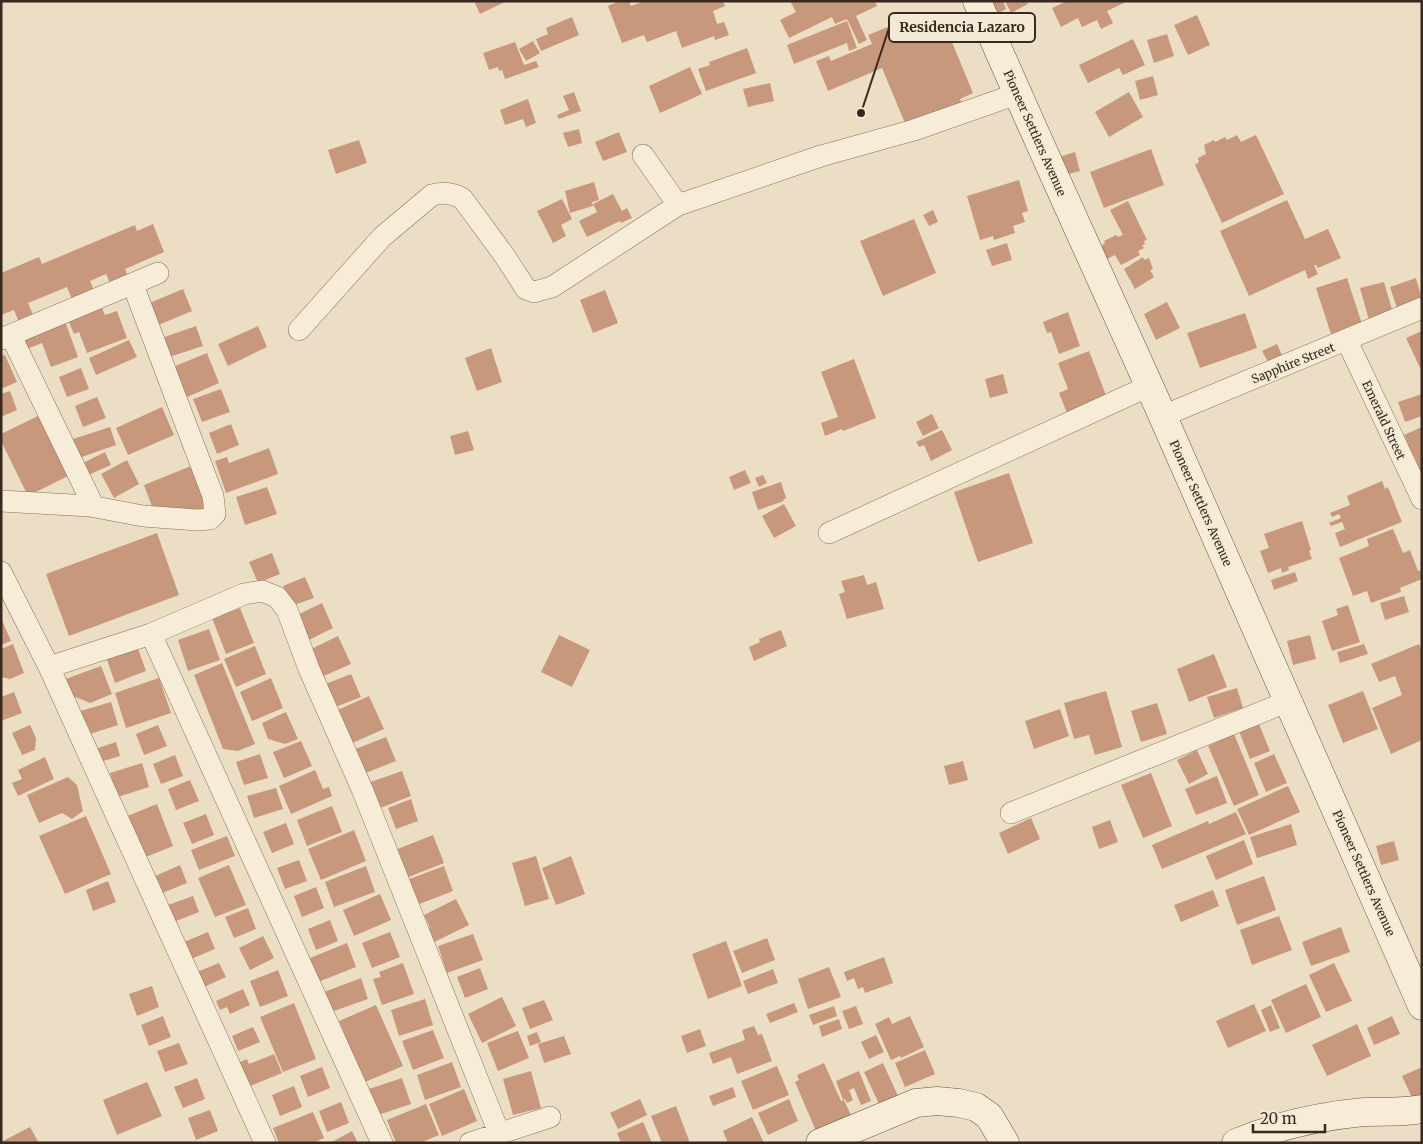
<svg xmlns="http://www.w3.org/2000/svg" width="1423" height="1144" viewBox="0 0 1423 1144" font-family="Merriweather,serif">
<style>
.building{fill:#c8987d}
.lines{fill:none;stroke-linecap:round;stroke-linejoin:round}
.street-casing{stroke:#86705c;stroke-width:22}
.secondary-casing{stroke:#68513f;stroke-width:29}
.street{stroke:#f7ecd8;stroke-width:21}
.secondary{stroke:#f7ecd8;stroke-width:28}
.labels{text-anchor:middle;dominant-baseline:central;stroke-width:4;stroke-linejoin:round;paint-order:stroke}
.street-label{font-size:12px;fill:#37291f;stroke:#f4e9d5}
.leader{fill:none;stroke:#37291f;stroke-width:2}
.callout-dot{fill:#37291f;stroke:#f4e9d5;stroke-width:2}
.callout{fill:#f4e9d5;stroke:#37291f;stroke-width:2}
.callout-label{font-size:14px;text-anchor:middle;font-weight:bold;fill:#37291f}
</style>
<rect width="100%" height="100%" fill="#ecdec5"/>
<path class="building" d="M474 1H507L480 14Z
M620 1H629L631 6 645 1H723L725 6 713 11 717 24 724 22 729 35 715 40 714 36 682 48 676 31 647 42 644 35 622 43 608 6Z
M790 1H875L877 6 856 16 867 40 859 44 847 19 835 24 832 17 789 38 780 20 796 12Z
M991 1H1003L1006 9 997 14Z
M1005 1H1027L1028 4 1011 13Z
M1067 1H1128L1107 11 1113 23 1101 29 1097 20 1082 27 1078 18 1061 27 1052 8Z
M940 13 973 93 960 99 962 105 907 128 882 68 828 91 816 61 829 56 831 61 872 44 868 35 915 16 918 22Z
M1197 15 1210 45 1188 55 1174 25Z
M572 17 579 35 541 51 536 39 548 34 546 28Z
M847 21 857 48 849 51 847 43 794 64 787 45Z
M1167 34 1174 56 1154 63 1147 40Z
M1133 39 1145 65 1123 75 1119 68 1088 83 1079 65Z
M533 41 540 53 526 61 519 49Z
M515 42 524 65 536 61 539 67 505 79 502 70 499 71 498 67 489 70 483 53Z
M747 48 756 73 706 91 698 69 710 65 709 62Z
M690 67 702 94 660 113 649 86Z
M1153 76 1158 95 1140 100 1135 81Z
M770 83 774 101 748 107 743 89Z
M574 92 581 111 559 119 557 115 569 110 563 96Z
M1129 92 1143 117 1109 137 1095 112Z
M528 99 536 123 526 127 523 119 505 125 500 110Z
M579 129 582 143 568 147 563 133Z
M619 132 627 152 603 161 595 142Z
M1237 135 1241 142 1256 135 1284 194 1222 223 1195 165 1199 162 1198 158 1206 154 1204 145 1214 140 1215 142 1225 137 1227 140Z
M359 140 367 163 336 174 328 150Z
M1151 149 1164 185 1104 208 1090 172Z
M1075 152 1080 171 1061 176 1056 158Z
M1019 180 1028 211 1022 213 1025 222 1013 226 1015 233 994 240 993 236 980 240 967 196Z
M594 182 599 200 592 202 593 206 570 213 565 191Z
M613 194 622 211 627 208 632 218 621 223 620 221 587 237 579 221 597 212 593 204Z
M562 199 572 219 561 225 566 236 553 243 537 211Z
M1287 200 1305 239 1328 229 1341 258 1318 268 1316 265H1314L1318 274 1308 279 1305 270 1249 296 1220 231Z
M1128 201 1147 240 1144 241 1145 244 1142 245 1144 248 1138 251 1140 255 1121 265 1115 255 1107 259 1101 246 1105 243 1104 241 1116 235 1118 237 1123 235 1110 210Z
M933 210 938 222 929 226 923 215Z
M914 219 936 273 883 296 860 241Z
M153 224 164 252 125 269 128 276 110 283 106 274 90 281 95 293 73 302 67 287 28 303 35 319 20 325 14 310 1 315V273L39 257 42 264 135 225 137 231Z
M1007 243 1012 260 992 266 986 250Z
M1143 257 1144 260 1149 258 1153 269 1150 270 1154 277 1135 289 1124 269Z
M1347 278 1362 324 1331 334 1316 288Z
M1416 278 1422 300 1397 308 1390 287Z
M1384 282 1393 313 1369 320 1360 288Z
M183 289 192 311 156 326 147 304Z
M605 290 618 323 593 333 580 300Z
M1167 302 1180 328 1156 340 1144 314Z
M102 308 105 315 117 311 127 338 87 353 79 332 74 334 68 320Z
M1068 312 1080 346 1059 354 1051 332 1047 333 1043 322Z
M1245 313 1257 348 1200 368 1187 333Z
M65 321 78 357 51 367 42 343 27 349 23 337Z
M196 326 203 346 166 358 159 339Z
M258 326 267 347 228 366 218 344Z
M1422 331V372L1406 338Z
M129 340 137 357 96 375 89 358Z
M1277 344 1284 359 1270 366 1262 351Z
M491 348 502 382 477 391 465 358Z
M1089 351 1107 398 1067 413 1059 393 1068 389 1058 363Z
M207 353 219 383 185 398 173 367Z
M5 355 17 382 1 389V356Z
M854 359 876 418 843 431 842 429 825 436 821 423 838 417 821 372Z
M81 368 89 389 67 397 59 377Z
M1003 374 1008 393 990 398 985 379Z
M221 389 230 412 202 422 193 399Z
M10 391 17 410 1 417V394Z
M1422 394V416L1405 422 1398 402Z
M97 397 106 418 83 427 75 406Z
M162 407 174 435 128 455 116 428Z
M932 414 939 428 923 436 916 422Z
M38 416 68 476 28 496 1 441V434Z
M231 424 239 445 217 454 209 433Z
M110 427 116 445 76 459 70 440Z
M1422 427V472L1420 473 1404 435Z
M942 430 952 450 931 461 924 445 919 447 916 442Z
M468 431 474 450 455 455 450 436Z
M269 448 278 474 226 493 215 461 227 457 229 463Z
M105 452 111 465 86 476 81 464Z
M127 460 139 484 114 498 101 474Z
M191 466 205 500 203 509 189 515 154 512 144 485Z
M745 470 751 483 734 490 729 477Z
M1009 473 1033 543 978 562 954 492Z
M763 475 767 483 759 487 755 478Z
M1382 481 1385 489 1388 487 1402 522 1340 547 1335 533 1345 529 1342 522 1331 526 1329 523 1341 518 1339 514 1332 517 1330 513 1350 505 1347 496Z
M781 482 786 498 783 500 784 501 758 510 752 492Z
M267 487 277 514 245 525 236 497Z
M784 504 796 526 774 538 762 516Z
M1302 521 1311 550 1309 551 1312 559 1288 567 1289 570 1282 573 1281 568 1268 573 1260 551 1269 548 1264 534Z
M1393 529 1403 553 1410 550 1418 571 1422 570V579L1400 588 1401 592 1371 603 1367 591 1353 596 1339 558 1369 546 1367 539Z
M157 533 179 595 69 636 46 574Z
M272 553 280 574 258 583 249 562Z
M1295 572 1298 581 1274 590 1271 580Z
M864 575 867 585 876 582 884 609 847 619 839 594 845 592 841 581Z
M305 577 314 598 291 606 283 586Z
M1404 596 1409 612 1385 620 1380 603Z
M322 603 333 628 305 642 293 617Z
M1348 605 1360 642 1332 651 1322 621 1338 615 1336 609Z
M240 608 254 643 226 654 212 618Z
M1 618 11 641 1 645Z
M209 629 220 660 188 671 178 640Z
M781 630 787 646 754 661 749 647 760 642 759 639Z
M559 635 590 650 572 687 541 672Z
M1310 635 1316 659 1293 665 1287 641Z
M338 636 351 664 319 678 307 651Z
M13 644 24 673 10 679 1 677V649Z
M1364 644 1368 654 1340 663 1337 652Z
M1419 644 1422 651V740L1391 754 1372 708 1402 695 1395 676 1379 682 1371 664Z
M137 646 146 671 115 683 106 657Z
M255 646 266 674 236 687 224 659Z
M1214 654 1227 687 1189 702 1177 669Z
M222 663 255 744 238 751 223 749 194 675Z
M101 666 112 694 90 703 68 694 63 680Z
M351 674 361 697 333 708 323 685Z
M159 678 171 713 126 728 115 693Z
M271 678 283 708 252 721 240 692Z
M1237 688 1243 708 1214 718 1207 697Z
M1106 691 1122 747 1095 755 1089 735 1074 739 1064 703Z
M1363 691 1378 729 1343 743 1328 705Z
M14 692 22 713 1 721V697Z
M369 696 384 729 348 745 333 712Z
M111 702 118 725 84 736 77 712Z
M1157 703 1167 734 1141 742 1131 711Z
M1060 709 1069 736 1034 749 1025 721Z
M286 712 298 739 285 744 268 739 262 723Z
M1259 724 1270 751 1250 759 1239 731Z
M30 725 36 738 35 750 22 755 12 733Z
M158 725 167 746 144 755 136 734Z
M1234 734 1259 795 1234 806 1208 746Z
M386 737 396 761 363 774 353 750Z
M301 741 312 766 284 778 273 752Z
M116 742 120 756 97 763 92 750Z
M1197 750 1208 774 1189 784 1177 760Z
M260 754 268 778 244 785 236 762Z
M1274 754 1287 783 1266 792 1254 763Z
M175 755 183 776 161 784 153 764Z
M45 757 54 779 18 796 12 783 22 779 18 770Z
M963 761 968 780 949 785 944 766Z
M142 763 149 787 118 797 110 773Z
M315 770 323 789 329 787 332 796 291 814 279 786Z
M402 771 411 796 375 810 365 784Z
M1151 773 1172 826 1143 838 1121 785Z
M1217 776 1227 803 1196 815 1185 789Z
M68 777 77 785 83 811 72 819 62 813 39 823 27 795Z
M190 780 199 801 176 810 168 789Z
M1288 786 1300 812 1249 835 1237 809Z
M276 788 283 809 254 818 247 796Z
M411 799 418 821 396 829 388 808Z
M157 804 173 846 141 859 125 817Z
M332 806 342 832 307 846 297 820Z
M1236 812 1246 834 1162 869 1152 845 1208 821 1209 824Z
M206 814 214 835 192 844 183 823Z
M86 816 111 874 65 894 39 836Z
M1031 818 1040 839 1008 854 999 833Z
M1110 820 1118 842 1099 849 1092 827Z
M286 823 294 844 272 853 263 832Z
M1291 824 1297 845 1257 858 1250 837Z
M354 830 366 861 321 880 308 849Z
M433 835 444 863 406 878 395 850Z
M227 836 235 856 199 870 191 850Z
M1244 840 1253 864 1216 880 1206 856Z
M1394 841 1399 860 1381 865 1376 846Z
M536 856 549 899 525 906 512 863Z
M571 856 585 894 556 905 542 868Z
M299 860 307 881 285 889 277 868Z
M180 865 187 883 160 894 153 877Z
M229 865 246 905 215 917 198 878Z
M366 866 375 892 334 907 325 882Z
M444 866 453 891 417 905 407 880Z
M1264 876 1276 910 1237 925 1225 890Z
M108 881 116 902 93 911 86 890Z
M316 887 324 908 302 917 294 896Z
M1213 890 1219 906 1181 922 1174 905Z
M380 894 391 920 354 936 343 910Z
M193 896 199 912 174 922 168 905Z
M456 899 469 925 430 944 424 931 430 927 424 915Z
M248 908 256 929 234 938 225 917Z
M1279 916 1292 950 1252 965 1240 930Z
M330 920 338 941 316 950 308 929Z
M1341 927 1350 952 1311 966 1302 942Z
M208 932 215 949 191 959 184 942Z
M390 932 400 957 372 968 362 943Z
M473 934 483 960 447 973 438 946Z
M263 936 274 958 250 970 239 948Z
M767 938 775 960 742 973 733 951Z
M726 941 742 986 708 999 692 954Z
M347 943 356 967 318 982 310 958Z
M884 957 893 983 865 993 863 987 858 989 854 978 847 981 844 972Z
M219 963 226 977 204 987 197 972Z
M403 963 414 994 382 1005 373 979 381 977 379 972Z
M1334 963 1352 1001 1326 1012 1309 975Z
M829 967 841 997 808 1009 798 979Z
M480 968 488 989 465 998 457 977Z
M773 969 778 983 748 994 743 981Z
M278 970 288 996 260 1007 250 981Z
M361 978 368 999 331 1012 324 992Z
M1306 984 1321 1017 1286 1033 1271 1000Z
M152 986 159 1007 137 1016 129 994Z
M243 989 250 1005 230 1014 227 1007 220 1010 216 1001Z
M502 997 516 1026 482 1043 468 1014Z
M425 999 433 1025 399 1036 391 1010Z
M544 1000 553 1020 530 1029 522 1008Z
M294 1003 316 1059 283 1072 260 1017Z
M794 1003 798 1012 770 1023 766 1014Z
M1254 1004 1266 1031 1228 1048 1216 1021Z
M376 1005 403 1066 365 1082 339 1021Z
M1271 1005 1280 1028 1270 1032 1261 1010Z
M834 1006 837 1016 813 1025 809 1015Z
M856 1006 863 1024 849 1029 842 1011Z
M163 1016 171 1037 149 1046 141 1025Z
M910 1016 924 1047 901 1058 900 1056 891 1060 875 1024 889 1017 892 1024Z
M1392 1016 1400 1034 1374 1045 1367 1028Z
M839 1019 842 1029 822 1037 819 1026Z
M1357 1024 1371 1056 1327 1076 1312 1045Z
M754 1026 758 1035 762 1034 772 1061 737 1074 731 1057 713 1064 709 1053 745 1040 742 1030Z
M253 1027 260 1042 238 1051 232 1036Z
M700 1029 706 1046 687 1053 681 1036Z
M433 1030 444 1058 413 1070 402 1041Z
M518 1031 529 1058 498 1071 487 1043Z
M537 1032 541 1042 530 1046 527 1036Z
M876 1035 884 1052 869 1059 861 1042Z
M564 1036 571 1054 544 1063 538 1044Z
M179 1043 188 1064 165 1072 157 1051Z
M925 1050 935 1074 905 1087 895 1063Z
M274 1054 282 1073 248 1087 238 1063 247 1059 249 1064Z
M452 1062 461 1087 425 1100 417 1075Z
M824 1063 841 1101 844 1100 851 1115 816 1131 795 1082 799 1080 797 1075Z
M883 1063 898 1096 879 1104 864 1072Z
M777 1066 789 1095 753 1110 741 1081Z
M322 1067 330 1088 308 1097 300 1076Z
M1422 1067V1096L1413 1100 1402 1076Z
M531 1071 541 1108 513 1115 503 1079Z
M859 1071 871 1101 861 1105 854 1088 849 1090 853 1100 847 1103 845 1099 843 1100 836 1081Z
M197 1078 205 1099 183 1108 174 1087Z
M402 1078 411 1104 375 1116 366 1090Z
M147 1082 162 1116 117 1135 103 1100Z
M294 1086 302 1107 280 1116 272 1095Z
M733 1087 736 1097 713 1106 709 1096Z
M464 1089 477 1121 442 1136 429 1104Z
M640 1099 647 1115 618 1129 610 1113Z
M789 1099 798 1121 768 1135 758 1113Z
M341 1102 349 1123 327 1132 319 1111Z
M426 1104 439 1135 420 1143H396L387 1120Z
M676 1106 690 1143H662L651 1116Z
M210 1110 218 1131 196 1140 188 1118Z
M313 1112 324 1138 313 1143H279L273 1128Z
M752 1117 764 1143H728L723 1131Z
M643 1122 652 1143H621L617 1133Z
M30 1127 39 1143H1V1142Z
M352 1131 358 1143H330Z"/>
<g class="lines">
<g class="street-casing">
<path id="street" d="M678 205 821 156 914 130 1017 94
M299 330 382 237 432 195C444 192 451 193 462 198L504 255 526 289 534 292 552 287 678 205 643 155
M11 336 94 507
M1 339 158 273
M1347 341 1422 499
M1163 416 1422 308
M1 501 90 506 143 516 197 520 210 519 215 514 213 496 133 285
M829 533 1149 386
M1 572 49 667 265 1143
M151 634 382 1143
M49 667 151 634 244 594 262 591 277 597 287 610 309 669 362 789 499 1133
M1011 813 1289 701
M470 1143 550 1117"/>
</g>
<g class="secondary-casing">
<path id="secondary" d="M977 1C1038 142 1102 280 1164 419 1251 614 1336 810 1422 1006
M820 1143 916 1103 937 1101 959 1103 976 1107 989 1116 1005 1143
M1236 1143C1276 1126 1320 1116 1364 1112 1383 1111 1402 1113 1422 1109"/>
</g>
<use href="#street" class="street"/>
<use href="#secondary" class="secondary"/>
</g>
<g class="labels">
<g class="street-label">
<text transform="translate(1035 133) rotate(66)">Pioneer Settlers Avenue</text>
<text transform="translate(1293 363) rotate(-22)">Sapphire Street</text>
<text transform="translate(1384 420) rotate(65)">Emerald Street</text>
<text transform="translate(1201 503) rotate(66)">Pioneer Settlers Avenue</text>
<text transform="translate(1364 873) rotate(66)">Pioneer Settlers Avenue</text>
</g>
</g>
<path class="leader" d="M861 113L889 28"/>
<circle class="callout-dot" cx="861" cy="113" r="5"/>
<rect class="callout" x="889" y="13" width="146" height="29" rx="5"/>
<g class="callout-label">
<text x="962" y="32">Residencia Lazaro</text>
</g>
<rect width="1423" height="1144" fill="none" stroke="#37291f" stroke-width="5"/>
<path d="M1253 1124v8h72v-8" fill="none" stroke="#37291f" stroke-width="2.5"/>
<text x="1260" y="1124" font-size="15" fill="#37291f" stroke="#f4e9d5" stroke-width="4" paint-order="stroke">20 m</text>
</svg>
